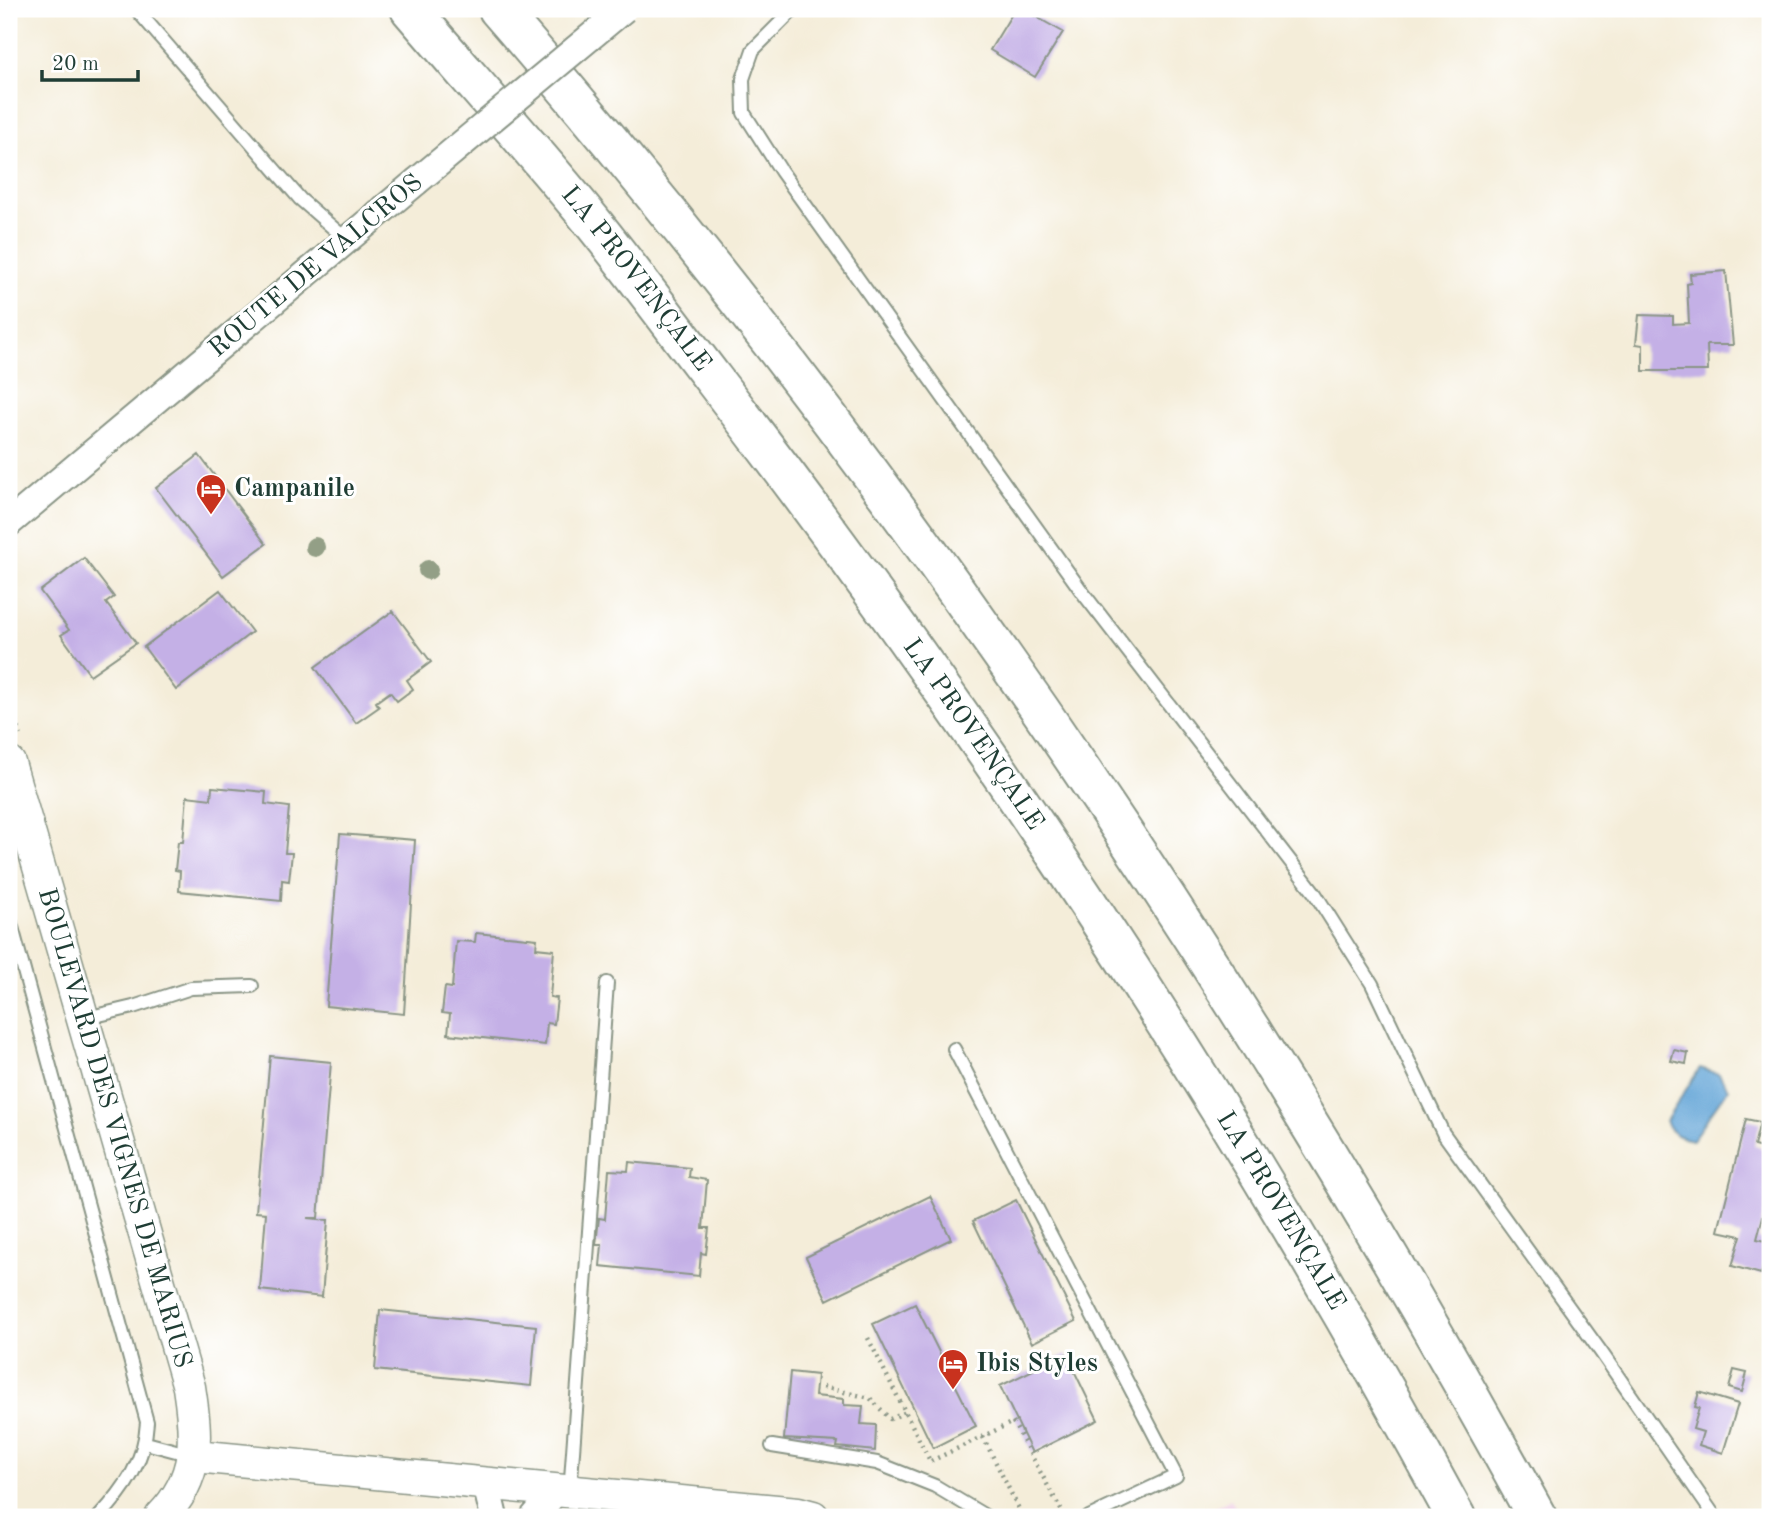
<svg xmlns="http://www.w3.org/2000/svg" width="1779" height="1526" viewBox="0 0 1779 1526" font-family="'Old Standard TT',serif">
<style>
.built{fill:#efd0e6}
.water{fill:#63a5d7;stroke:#417186;stroke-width:2}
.building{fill:#c4b0e6}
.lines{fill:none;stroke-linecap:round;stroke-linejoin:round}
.service-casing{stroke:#8a9586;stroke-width:16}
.minor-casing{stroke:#8a9586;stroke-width:30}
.tertiary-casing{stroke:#8a9586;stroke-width:35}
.motorway-casing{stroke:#8a9586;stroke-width:42}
.path{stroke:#8a9586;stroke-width:4.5;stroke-dasharray:2 5;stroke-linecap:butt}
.service{stroke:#fff;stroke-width:12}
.minor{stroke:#fff;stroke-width:26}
.tertiary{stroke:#fff;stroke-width:32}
.motorway{stroke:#fff;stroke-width:38}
.minor-bridge-casing{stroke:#8a9586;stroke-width:30;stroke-linecap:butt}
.minor-bridge{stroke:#fff;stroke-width:26}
.tree{fill:#939f86}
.labels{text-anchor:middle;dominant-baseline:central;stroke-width:6;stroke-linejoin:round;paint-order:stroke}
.street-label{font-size:26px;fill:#1f3d34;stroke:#fff}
.poi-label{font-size:26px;font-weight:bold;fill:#1f3d34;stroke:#fff;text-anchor:start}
</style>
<rect width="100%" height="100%" fill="#fff"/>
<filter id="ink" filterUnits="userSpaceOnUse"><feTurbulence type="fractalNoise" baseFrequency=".0143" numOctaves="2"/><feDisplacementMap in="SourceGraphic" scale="14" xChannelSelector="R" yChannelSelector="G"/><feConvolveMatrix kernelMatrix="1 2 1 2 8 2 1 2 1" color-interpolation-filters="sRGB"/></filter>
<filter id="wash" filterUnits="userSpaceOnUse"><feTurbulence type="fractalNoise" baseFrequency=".00686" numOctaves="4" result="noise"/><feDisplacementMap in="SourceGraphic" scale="28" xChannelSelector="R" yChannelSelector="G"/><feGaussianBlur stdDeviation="1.57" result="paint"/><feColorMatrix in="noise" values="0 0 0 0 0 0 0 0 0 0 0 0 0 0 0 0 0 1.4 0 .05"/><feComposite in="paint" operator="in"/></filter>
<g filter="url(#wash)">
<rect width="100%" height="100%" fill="#f4edd9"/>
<path class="built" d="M1231 1499 1240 1517H1196Z"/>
<path class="water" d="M1700 1068 1719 1074 1728 1089 1692 1140C1678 1137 1671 1135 1666 1121Z"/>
<g id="blocks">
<path class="building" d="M1015 9H1022L1063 32 1035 77 990 50Z
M1726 271 1733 345H1707L1708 371H1643V345L1636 344 1639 315 1673 316V324L1689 323 1687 284 1691 283 1690 274Z
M199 455 266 544 223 576 156 488Z
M84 558 114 597 106 603 136 643 90 675 61 635 69 630 40 591Z
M220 590 252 632 176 690 144 647Z
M393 611 431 662 407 680 413 689 397 701 390 692 376 702 379 707 356 723 315 667Z
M212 787 266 792 265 804 289 807 285 853H292L289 881 282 880 281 901 179 891 180 871 175 870 178 842H183L187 796 211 799Z
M340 834 415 840 404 1014 326 1006Z
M476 933 537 939 536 948 554 950 550 997 557 998 554 1024 547 1023 545 1045 448 1034 450 1014 442 1013 445 987 452 988 456 941 475 942Z
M1674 1050 1688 1053 1686 1064 1671 1061Z
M270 1056 331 1062 318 1218H307L328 1220 322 1297 260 1290 266 1213 256 1212Z
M1746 1119 1760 1122 1754 1146 1770 1150V1190L1757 1239 1770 1242 1761 1274 1732 1266 1741 1236 1718 1231Z
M629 1162 690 1168 689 1177 707 1180 703 1228H709L706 1254 701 1253 699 1276 600 1266 602 1245H596L599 1218 605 1219 609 1170 628 1171Z
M930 1196 951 1239 827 1300 806 1257Z
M1016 1200 1076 1321 1032 1343 973 1221Z
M915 1304 976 1426 933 1448 873 1324Z
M380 1310 536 1326 531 1386 375 1370Z
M1066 1354 1098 1420 1032 1453 1000 1386Z
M1734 1370 1747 1373 1742 1392 1729 1388Z
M790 1372 817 1375 815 1396 844 1399V1405L863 1406 861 1424 876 1425 875 1451 837 1447 838 1442 784 1439Z
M1699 1392 1738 1404 1723 1453 1699 1445 1703 1432 1693 1429 1699 1408 1695 1407Z"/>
</g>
</g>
<g filter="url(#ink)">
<use href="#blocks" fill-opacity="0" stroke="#8a9586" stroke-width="2"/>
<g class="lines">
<g class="service-casing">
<path id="service" d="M136 9 300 199 347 240
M794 9 753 50 743 79 744 113 781 171 1083 593 1314 892 1372 984 1443 1133 1601 1352 1715 1517
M9 916 147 1422C145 1461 125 1489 99 1517
M82 1019 133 1007 191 988 252 986
M954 1049 1176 1476 1089 1517
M146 1443 191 1455
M772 1446 877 1463 935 1486 987 1517
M570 1493 607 983"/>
</g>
<g class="minor-casing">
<path id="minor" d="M9 523 416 182
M486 1484 494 1517
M534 1517 556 1491"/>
</g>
<g class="tertiary-casing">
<g id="tertiary">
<path id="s1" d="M9 763 189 1387C197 1438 200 1477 161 1517"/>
<path d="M195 1456 798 1513 813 1517"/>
</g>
</g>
<g class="motorway-casing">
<g id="motorway">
<path id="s2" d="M410 9C470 79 532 148 590 219 633 272 673 327 714 380 991 739 1240 1119 1456 1517"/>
<path d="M498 9C899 472 1243 980 1537 1517"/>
</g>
</g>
<path class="path" d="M9 701 20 735
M868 1338 930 1461
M823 1387 870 1398 890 1419 906 1412
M983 1437 1023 1517
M931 1461 1013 1422 1065 1517"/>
<use href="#service" class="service"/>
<use href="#minor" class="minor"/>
<use href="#tertiary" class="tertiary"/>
<use href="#motorway" class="motorway"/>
<g class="minor-bridge-casing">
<path id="minor-bridge" d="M416 182 624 9"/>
</g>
<use href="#minor-bridge" class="minor-bridge"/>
</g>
<g class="tree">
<circle cx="315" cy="547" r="10"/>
<circle cx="428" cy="570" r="10"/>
</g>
</g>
<defs>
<g id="hotel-pin" transform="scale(1.575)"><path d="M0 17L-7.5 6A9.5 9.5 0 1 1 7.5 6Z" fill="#c8321e" stroke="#fff"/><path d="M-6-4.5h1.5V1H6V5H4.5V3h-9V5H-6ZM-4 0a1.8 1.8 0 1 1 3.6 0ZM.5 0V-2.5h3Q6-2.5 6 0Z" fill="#fff"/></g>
</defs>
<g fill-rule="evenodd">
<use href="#hotel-pin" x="211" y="489"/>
<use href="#hotel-pin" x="953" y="1364"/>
</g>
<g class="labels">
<g class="street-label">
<text transform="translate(316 266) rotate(-40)">ROUTE DE VALCROS</text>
<text stroke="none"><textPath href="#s2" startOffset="352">LA PROVENÇALE</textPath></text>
<text stroke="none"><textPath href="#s2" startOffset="919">LA PROVENÇALE</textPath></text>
<text stroke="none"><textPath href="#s1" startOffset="380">BOULEVARD DES VIGNES DE MARIUS</textPath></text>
<text stroke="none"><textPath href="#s2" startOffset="1486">LA PROVENÇALE</textPath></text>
</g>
<g class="poi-label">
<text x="234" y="489">Campanile</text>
<text x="976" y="1364">Ibis Styles</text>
</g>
</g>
<rect width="1779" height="1526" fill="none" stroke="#fff" stroke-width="35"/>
<path d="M42 70v10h96v-10" fill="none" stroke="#1f3d34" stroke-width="3.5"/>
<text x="52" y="70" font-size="21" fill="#1f3d34" stroke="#ffffff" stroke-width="5" paint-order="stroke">20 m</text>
</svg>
